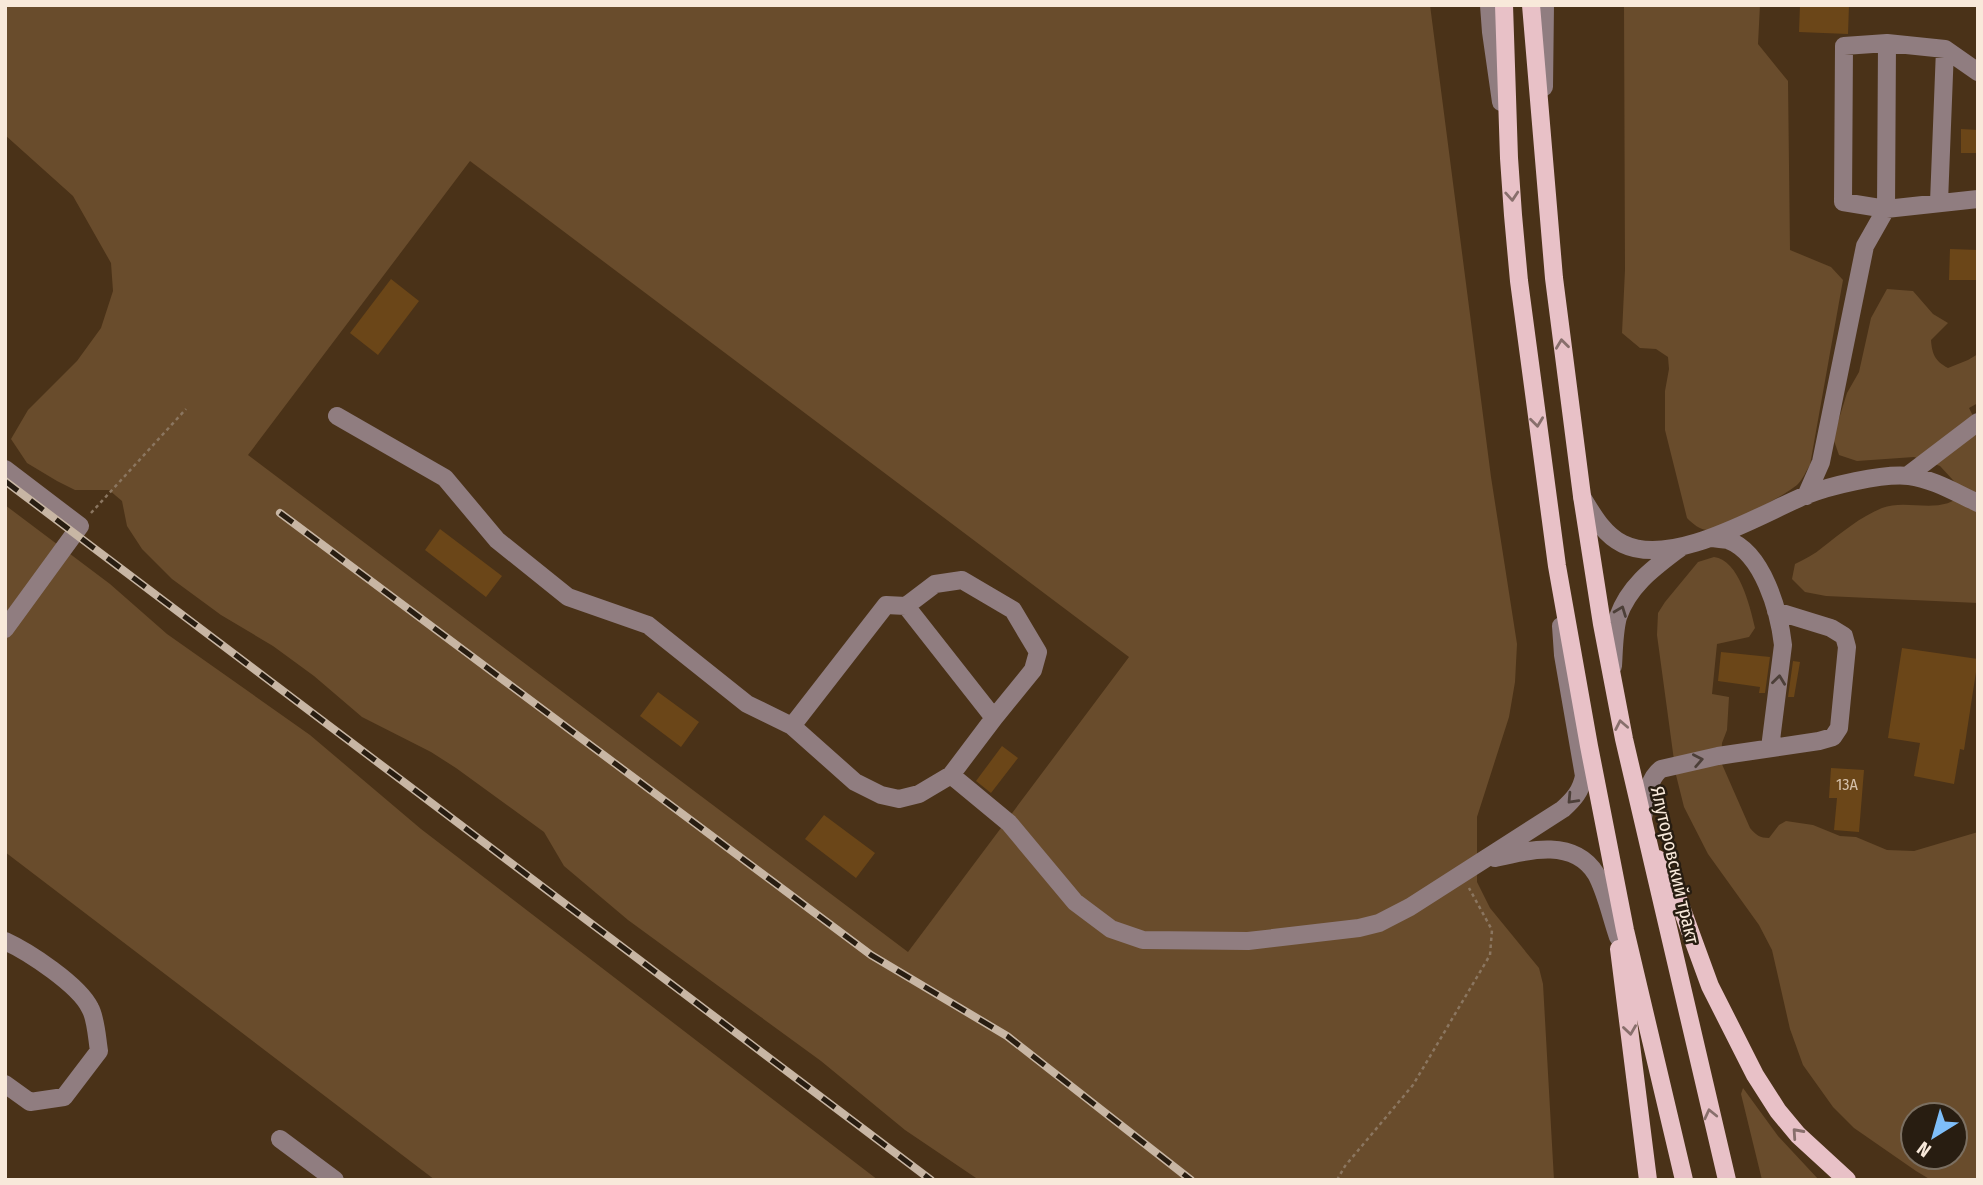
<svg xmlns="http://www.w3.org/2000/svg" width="1983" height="1185" viewBox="0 0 1983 1185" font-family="'Fira Sans Condensed',sans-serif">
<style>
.green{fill:#694c2c;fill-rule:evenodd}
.building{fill:#6b4618}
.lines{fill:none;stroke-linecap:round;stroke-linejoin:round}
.path{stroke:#8b7660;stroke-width:2.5;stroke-dasharray:3.5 3.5;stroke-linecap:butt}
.minor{stroke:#907d80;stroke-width:18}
.major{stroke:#e8c1c7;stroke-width:18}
.rail-casing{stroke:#c8b6a4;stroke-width:8}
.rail{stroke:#281d11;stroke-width:5;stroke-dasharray:16;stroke-linecap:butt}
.oneway{stroke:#886f6c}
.oneway2{stroke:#4c3f38}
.labels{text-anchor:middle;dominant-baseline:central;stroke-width:5;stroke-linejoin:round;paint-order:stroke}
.number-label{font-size:16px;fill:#d5c0aa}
.street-label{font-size:19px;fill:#f8e9da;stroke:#281d11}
</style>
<rect width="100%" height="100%" fill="#4a3218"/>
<path class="green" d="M5 5H1430L1491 477 1517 644 1515 682 1509 717 1477 817V882L1490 908 1539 968 1543 984 1554 1180H979L905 1130 821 1061 628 920 564 866 544 832 456 768 431 752 362 717 314 676 273 646 221 615 172 579 142 549 127 526 122 501 109 490H75L57 481 27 463 11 439 28 410 77 361 101 328 113 291 111 263 73 196 5 135ZM470 161 1129 657 908 952 248 455Z
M1624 5H1760L1758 44 1788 81 1790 250 1831 267 1843 280 1810 465C1806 471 1803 479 1798 484 1788 494 1724 528 1710 530 1701 531 1693 524 1687 518L1665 430V391L1669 369 1668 357 1656 349 1640 348 1622 333 1625 270Z
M1887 289 1913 291 1933 314 1948 323 1931 340C1932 354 1935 361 1948 368L1968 360 1978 354V403L1969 408 1978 426V603L1826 596 1805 592 1792 579 1795 564C1805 559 1815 554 1823 547 1841 533 1860 517 1882 508 1908 498 1943 517 1964 492L1940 466 1914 457 1857 461 1839 455 1833 438 1847 393 1859 372 1871 318Z
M5 505 110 584 167 634 310 735 421 829 878 1180H435L5 852Z
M1714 557C1739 560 1750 606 1755 628L1749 637 1717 644 1712 694 1729 697 1727 730 1722 743 1721 762 1750 828C1756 835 1760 838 1769 838L1779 825 1786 821 1813 825 1840 836 1856 837 1887 850 1914 851 1978 832V1180H1931L1916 1171 1854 1128 1833 1107 1803 1065 1790 1029 1772 950 1759 925 1708 854 1684 807 1676 775 1657 635 1658 613 1665 602 1698 562ZM1913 1115H1955V1157H1913Z
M1743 1088 1778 1136 1819 1180H1762L1741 1094Z"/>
<path class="building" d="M1800 5H1849L1848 34 1799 32Z
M1961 129 1978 130V153H1961Z
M1950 249 1978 250V280H1949Z
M391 279 419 301 378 355 350 333Z
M440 529 502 576 486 597 425 550Z
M1902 648 1978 659 1964 750 1960 749 1954 784 1914 776 1920 743 1888 738Z
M1721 652 1770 657 1765 693H1759L1760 687 1718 681Z
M1793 661 1800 662 1794 697H1788Z
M658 692 699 722 681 747 640 716Z
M1002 746 1018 758 991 793 976 781Z
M1831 768 1864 770 1859 832 1834 830 1837 798H1829Z
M824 815 875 853 856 878 805 839Z"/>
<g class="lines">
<path class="path" d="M91 513 186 409
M1337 1180 1345 1166 1413 1085 1490 955 1492 930 1469 888"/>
<path class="minor" d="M1489 5 1491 32 1501 102
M1978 72 1945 49 1887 43 1844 46 1843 202 1886 209 1978 199
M1544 87 1545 5
M1939 202 1945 49
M337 416 445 478 497 540 568 597 648 625 747 704 792 726 855 782 881 795 899 799 919 794 951 775 994 718 906 606 886 605 792 726
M5 469 80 526 5 629
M1907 476 1978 422
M1806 496 1821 462 1865 246 1886 209 1887 43
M1582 497C1593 515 1604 535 1623 544 1672 568 1759 515 1804 496 1828 486 1883 473 1909 476 1933 479 1956 493 1978 503
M1711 538C1716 539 1723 539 1728 540 1763 553 1779 611 1783 645L1770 748
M906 606 935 584 962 580 1013 610 1038 652 1033 670 994 718
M1613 666C1614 650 1614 632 1618 617 1629 585 1655 567 1680 548
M951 775 1009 823 1075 902 1111 929 1143 940 1248 941 1359 928 1379 923 1410 907 1563 809C1574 799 1581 791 1584 776L1563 655 1561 626
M1643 818C1646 801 1647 780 1661 769L1718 756 1819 741 1833 737 1839 728 1847 647 1844 636 1831 628 1776 611
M1495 858C1528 850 1574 838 1596 874 1606 892 1611 917 1618 937
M5 941C29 952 79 985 90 1008 96 1018 97 1039 99 1051L64 1097 30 1102 5 1084
M280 1139 335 1180"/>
<path class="major" d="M1504 5 1509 158 1513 215 1519 281 1557 566 1589 746 1625 930 1684 1180
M1531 5 1554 278 1582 496 1602 624 1624 739 1727 1180
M1658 859 1676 893 1710 986 1755 1075 1778 1111 1798 1135 1847 1180
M1619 949 1648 1180"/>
<g class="rail-casing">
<path id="rail" d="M5 481 931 1180
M280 513 871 955 1007 1036 1191 1180"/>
</g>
<use href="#rail" class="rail"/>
</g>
<defs><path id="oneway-chevron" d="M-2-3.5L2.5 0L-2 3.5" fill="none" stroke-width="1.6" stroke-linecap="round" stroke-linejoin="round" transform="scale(1.75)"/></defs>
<g class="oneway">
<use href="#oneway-chevron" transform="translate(1512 196) rotate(86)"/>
<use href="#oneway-chevron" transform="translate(1562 344) rotate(-97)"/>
<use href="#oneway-chevron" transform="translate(1537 422) rotate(83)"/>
<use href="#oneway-chevron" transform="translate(1621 725) rotate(-101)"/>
<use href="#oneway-chevron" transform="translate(1630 1030) rotate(82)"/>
<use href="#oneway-chevron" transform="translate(1710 1114) rotate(-103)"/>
<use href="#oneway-chevron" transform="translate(1797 1133) rotate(-132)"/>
</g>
<g class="oneway2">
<use href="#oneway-chevron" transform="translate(1621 611) rotate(-69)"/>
<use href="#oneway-chevron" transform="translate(1779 680) rotate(-83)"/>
<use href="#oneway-chevron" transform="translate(1698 760) rotate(-11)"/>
<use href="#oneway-chevron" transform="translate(1572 799) rotate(133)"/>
</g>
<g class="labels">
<g class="number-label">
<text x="1847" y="784">13А</text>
</g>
<g class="street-label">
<text transform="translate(1675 865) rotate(77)">Ялуторовский тракт</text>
</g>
</g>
<rect width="1983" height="1185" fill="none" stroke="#f8e9da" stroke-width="14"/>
<g transform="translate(1934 1136) rotate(217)"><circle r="33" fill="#281d11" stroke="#7b6f61" stroke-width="2"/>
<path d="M0-5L12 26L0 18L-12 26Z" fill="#7ebef9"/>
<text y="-10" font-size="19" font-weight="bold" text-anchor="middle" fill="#f8e9da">N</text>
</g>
</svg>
